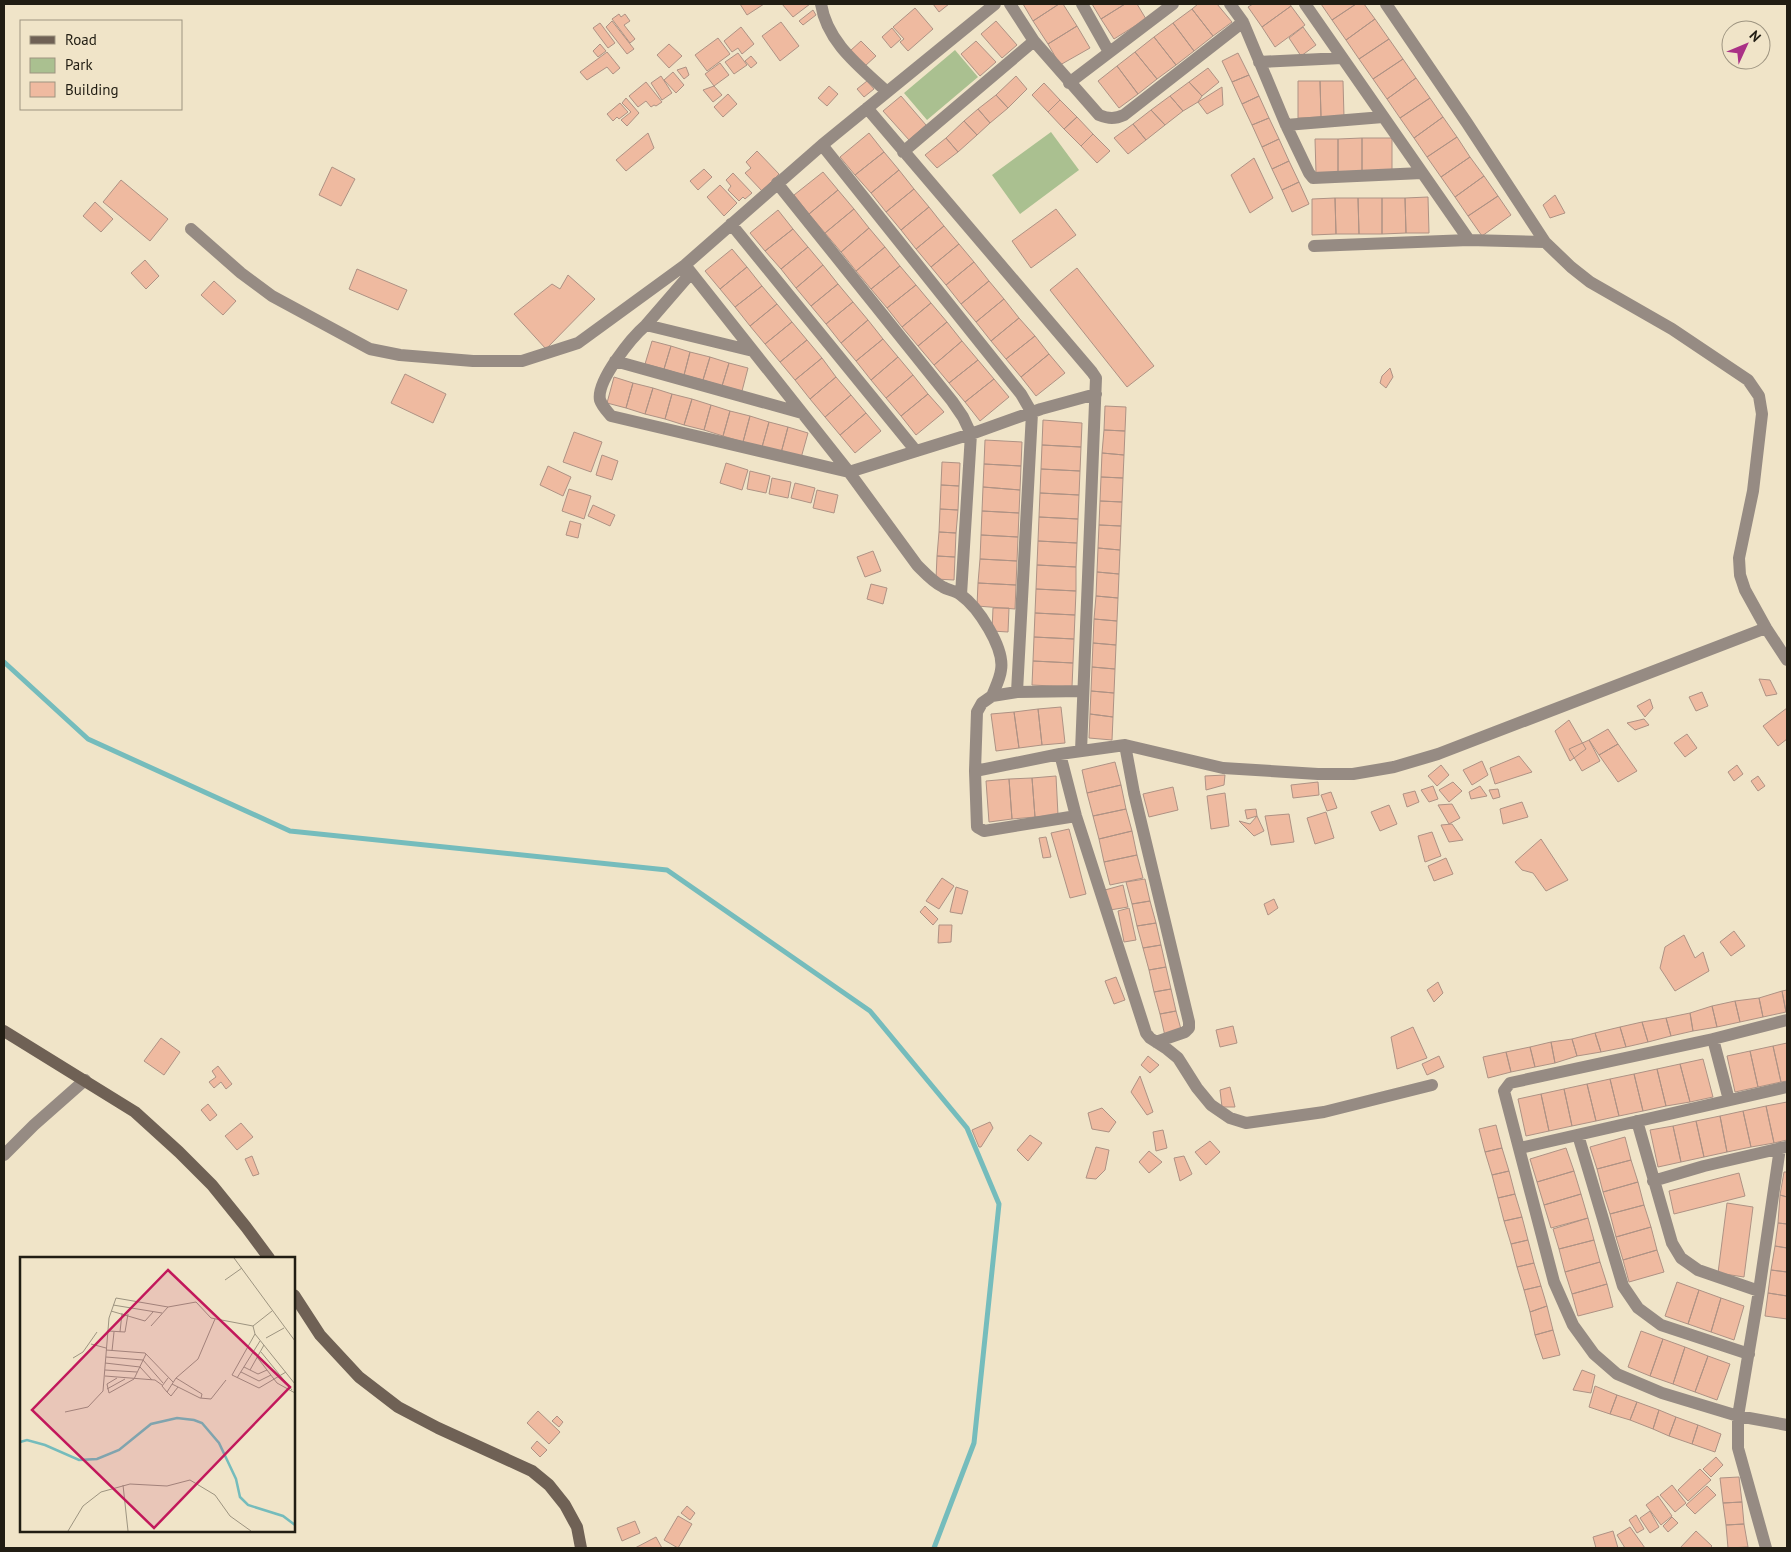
<svg xmlns="http://www.w3.org/2000/svg" width="1791" height="1552" viewBox="0 0 1791 1552" font-family="'PT Sans',sans-serif">
<style>
.green{fill:#aac090}
.lines{fill:none;stroke-linecap:round;stroke-linejoin:round}
.stream{stroke:#75bcbc;stroke-width:5}
.building{fill:#efbaa0;stroke:#ae9284}
.street{stroke:#968b83;stroke-width:12}
.secondary{stroke:#6f6155;stroke-width:12}
.inset-river{fill:none;stroke:#75bcbc;stroke-width:2.5}
.inset-road{fill:none;stroke:#9d9480;stroke-width:1}
.view{fill:#c2185b;fill-opacity:0.15;stroke:#c2185b;stroke-width:2.5}
.inset-edge{fill:none;stroke:#211d13;stroke-width:2.5}
</style>
<rect width="100%" height="100%" fill="#f0e4c8"/>
<path class="green" d="M955 50 978 77 927 120 904 93Z
M1051 132 1079 170 1020 214 992 175Z"/>
<g class="lines">
<path class="stream" d="M4 662 88 739 290 831 667 870 870 1011 967 1128 999 1204 974 1443 934 1548"/>
</g>
<path class="building" d="M740 4H764L747 15Z
M782 4H810L793 17Z
M933 4H949L939 12Z
M1023 4H1059L1033 21Z
M1059 4H1063L1077 26 1048 44 1033 21Z
M1092 4H1125L1101 19Z
M1125 4H1137L1146 19 1114 39 1101 19Z
M1198 4H1217L1232 22 1213 36 1192 9Z
M1253 4H1290L1291 6 1262 27 1248 7Z
M1321 4H1356L1332 20Z
M1356 4H1364L1375 19 1346 40 1332 20Z
M1291 6 1305 25 1275 47 1262 27Z
M915 8 933 29 908 51 900 42 904 39 893 27Z
M1192 9 1213 36 1194 51 1173 23Z
M813 10 816 15 803 25 799 21Z
M619 14 621 17 625 14 630 21 624 25 635 39 630 43 612 19Z
M1375 19 1389 39 1359 59 1346 40Z
M612 21 634 49 627 54 606 27Z
M996 21 1017 45 1002 58 981 34Z
M781 22 799 46 780 61 762 36Z
M600 23 615 43 608 48 593 28Z
M1173 23 1194 51 1176 65 1154 37Z
M1077 26 1090 48 1060 65 1048 44Z
M741 27 754 44 742 54 738 48 732 52 724 41Z
M1303 27 1316 45 1301 56 1289 38Z
M892 28 901 39 891 48 882 37Z
M1154 37 1176 65 1157 79 1135 52Z
M718 38 730 54 707 71 695 55Z
M1389 39 1403 59 1373 79 1359 59Z
M861 41 876 56 865 66 850 51Z
M976 41 996 62 980 76 961 54Z
M600 44 606 51 598 57 593 51Z
M669 44 682 56 669 68 657 55Z
M607 52 620 68 613 74 607 67 587 80 580 72Z
M1135 52 1157 79 1138 94 1117 66Z
M738 53 747 65 734 74 725 62Z
M1238 53 1249 75 1232 82 1222 61Z
M751 56 757 63 751 68 745 61Z
M1403 59 1416 78 1387 99 1373 79Z
M720 63 729 75 714 86 705 74Z
M1117 66 1138 94 1119 108 1098 81Z
M686 67 689 75 684 79 677 70Z
M1208 68 1219 82 1202 96 1189 82Z
M673 72 684 85 676 93 664 80Z
M1249 75 1259 96 1242 104 1232 82Z
M661 76 672 93 662 100 651 83Z
M1016 76 1027 89 1008 108 996 95Z
M1416 78 1430 98 1400 118 1387 99Z
M867 81 874 89 864 97 857 89Z
M1298 81H1320L1321 117 1298 118Z
M1320 81H1343L1344 117H1321Z
M646 82 662 102 656 106 654 105 651 107 646 101 638 107 629 96Z
M1189 82 1202 96 1198 102 1183 111 1170 96Z
M1044 83 1060 100 1048 112 1032 95Z
M714 86 722 95 713 102 703 90Z
M829 86 838 94 827 106 818 98Z
M1222 87 1223 105 1207 114 1198 102Z
M728 94 737 104 723 117 714 107Z
M996 95 1008 108 990 123 978 109Z
M901 96 926 125 909 140 883 111Z
M1170 96 1183 111 1165 125 1151 110Z
M1259 96 1269 118 1252 125 1242 104Z
M626 98 639 113 627 126 621 120 631 112 622 103Z
M1430 98 1443 117 1414 138 1400 118Z
M1060 100 1077 117 1064 129 1048 112Z
M620 103 628 112 619 119 617 117 613 121 607 114Z
M978 109 990 123 977 135 964 121Z
M1151 110 1165 125 1146 140 1133 124Z
M1077 117 1093 134 1081 146 1064 129Z
M1443 117 1457 137 1427 157 1414 138Z
M1269 118 1279 139 1262 147 1252 125Z
M964 121 977 135 958 152 946 138Z
M1133 124 1146 140 1128 154 1114 138Z
M648 133 654 148 626 171 616 160Z
M869 133 884 152 855 175 840 157Z
M1093 134 1110 151 1097 163 1081 146Z
M1457 137 1470 157 1441 177 1427 157Z
M946 138 958 152 937 168 925 155Z
M1362 138V172L1338 173V139Z
M1362 138H1392V172H1362Z
M1279 139 1289 161 1272 169 1262 147Z
M1315 139H1338V173H1316Z
M757 151 779 174 762 191 745 173 751 168 746 162Z
M884 152 899 170 871 193 855 175Z
M1470 157 1484 176 1455 197 1441 177Z
M1254 158 1273 198 1250 213 1231 175Z
M1289 161 1299 182 1282 190 1272 169Z
M332 167 355 179 341 206 319 195Z
M704 169 712 177 698 190 690 181Z
M899 170 914 189 886 212 871 193Z
M823 172 838 190 809 214 794 195Z
M733 173 752 193 745 199 743 197 739 201 728 190 731 186 726 180Z
M1484 176 1498 196 1468 216 1455 197Z
M121 180 168 219 150 241 103 202Z
M1299 182 1309 204 1292 212 1282 190Z
M720 185 737 203 724 216 707 197Z
M914 189 929 207 901 230 886 212Z
M838 190 854 209 825 233 809 214Z
M1555 195 1565 213 1550 218 1543 205Z
M1498 196 1511 215 1482 236 1468 216Z
M1428 197 1429 233H1406L1405 198Z
M1335 198H1358L1359 234H1336Z
M1335 198 1336 234 1312 235V199Z
M1358 198H1382V234H1359Z
M1382 198H1405L1406 233 1382 234Z
M95 202 113 219 101 232 83 216Z
M929 207 944 226 916 249 901 230Z
M854 209 869 228 841 252 825 233Z
M1056 209 1076 235 1031 268 1012 241Z
M778 210 793 229 765 251 750 233Z
M944 226 959 244 931 267 916 249Z
M869 228 885 247 856 271 841 252Z
M793 229 808 247 781 269 765 251Z
M959 244 974 262 946 285 931 267Z
M808 247 823 265 796 288 781 269Z
M885 247 900 266 871 289 856 271Z
M732 249 747 267 720 289 705 271Z
M145 260 159 276 146 289 131 273Z
M974 262 989 281 961 304 946 285Z
M823 265 838 284 811 306 796 288Z
M900 266 916 285 887 308 871 289Z
M747 267 762 286 735 307 720 289Z
M1077 268 1154 366 1127 387 1050 290Z
M357 269 407 290 398 310 349 289Z
M568 275 595 299 546 349 514 314 552 284 560 289Z
M214 281 236 301 223 315 201 295Z
M989 281 1004 299 976 322 961 304Z
M838 284 853 302 826 324 811 306Z
M916 285 931 303 902 327 887 308Z
M762 286 777 304 750 326 735 307Z
M1004 299 1019 318 991 341 976 322Z
M853 302 868 320 841 343 826 324Z
M931 303 947 322 918 346 902 327Z
M777 304 792 322 765 344 750 326Z
M1019 318 1035 336 1006 359 991 341Z
M868 320 883 339 856 361 841 343Z
M792 322 807 340 780 362 765 344Z
M947 322 962 341 934 365 918 346Z
M1035 336 1049 354 1021 377 1006 359Z
M883 339 898 357 871 380 856 361Z
M807 340 822 358 795 380 780 362Z
M652 341 671 346 664 369 645 364Z
M962 341 978 360 949 383 934 365Z
M671 346 690 352 684 375 664 369Z
M690 352 710 357 703 380 684 375Z
M1049 354 1065 373 1036 396 1021 377Z
M710 357 729 363 722 386 703 380Z
M898 357 913 375 886 398 871 380Z
M822 358 836 377 810 399 795 380Z
M978 360 994 379 965 402 949 383Z
M729 363 748 368 742 391 722 386Z
M1390 368 1393 377 1386 388 1380 383 1382 376Z
M405 374 446 394 433 423 391 403Z
M913 375 928 394 901 416 886 398Z
M614 377 633 383 626 408 607 403Z
M836 377 851 395 825 417 810 399Z
M994 379 1009 397 980 421 965 402Z
M633 383 653 388 645 414 626 408Z
M653 388 672 394 665 419 645 414Z
M672 394 692 399 684 425 665 419Z
M928 394 944 412 916 435 901 416Z
M851 395 866 413 840 435 825 417Z
M692 399 711 405 704 430 684 425Z
M711 405 730 411 723 436 704 430Z
M1105 406 1126 407 1125 431 1104 430Z
M730 411 750 416 743 442 723 436Z
M866 413 881 431 855 453 840 435Z
M750 416 769 422 762 447 743 442Z
M1043 420 1082 423 1081 447 1042 445Z
M769 422 788 427 781 453 762 447Z
M788 427 808 433 801 458 781 453Z
M1104 430 1125 431 1124 455 1102 453Z
M574 432 602 442 591 472 563 462Z
M985 440 1022 442 1021 466 984 464Z
M1042 445 1081 447 1080 471 1041 469Z
M1102 453 1124 455 1123 478 1101 477Z
M602 455 618 461 612 480 596 475Z
M942 462 960 463 959 486 941 485Z
M726 463 748 470 742 490 720 483Z
M984 464 1021 466 1020 490 983 487Z
M548 466 571 477 563 496 540 485Z
M1041 469 1080 471 1079 495 1040 493Z
M750 471 770 476 766 493 747 489Z
M1101 477 1123 478 1122 502 1100 501Z
M772 478 791 482 788 498 769 494Z
M795 483 815 488 811 503 791 498Z
M941 485 959 486 958 510 940 509Z
M983 487 1020 490 1019 513 982 511Z
M569 489 591 496 584 519 562 511Z
M817 490 838 495 834 513 813 508Z
M1040 493 1079 495 1078 519 1039 517Z
M1100 501 1122 502 1121 526 1099 525Z
M593 505 615 515 610 526 588 516Z
M940 509 958 510 956 533 939 532Z
M982 511 1019 513 1018 537 981 535Z
M1039 517 1078 519 1077 543 1038 541Z
M570 521 581 524 578 538 566 535Z
M1099 525 1121 526 1120 550 1098 548Z
M939 532 956 533 955 557 937 556Z
M981 535 1018 537 1017 561 980 559Z
M1038 541 1077 543 1076 567 1037 565Z
M1098 548 1120 550 1119 574 1097 572Z
M873 551 881 571 865 577 857 557Z
M937 556 955 557 954 580 936 579Z
M980 559 1017 561 1016 585 978 583Z
M1037 565 1076 567V591L1036 589Z
M1097 572 1119 574 1118 598 1096 596Z
M978 583 1016 585 1015 609 977 606Z
M871 584 887 588 883 604 867 599Z
M1036 589 1076 591 1075 615 1035 613Z
M1096 596 1118 598 1117 621 1094 619Z
M993 608H1009L1008 632 992 631Z
M1035 613 1075 615 1074 639 1034 637Z
M1094 619 1117 621 1116 645 1093 643Z
M1034 637 1074 639 1073 663 1033 661Z
M1093 643 1116 645 1115 669 1092 667Z
M1033 661 1073 663 1072 687 1032 685Z
M1092 667 1115 669 1114 693 1091 691Z
M1759 679 1770 680 1777 694 1766 696Z
M1091 691 1114 693 1113 717 1090 714Z
M1702 692 1708 706 1696 711 1689 697Z
M1650 699 1653 708 1645 717 1637 706Z
M1061 707 1065 743 1042 745 1038 709Z
M1787 708V739L1778 746 1763 726Z
M1038 709 1042 745 1019 748 1014 712Z
M1014 712 1019 748 996 751 991 714Z
M1090 714 1113 717 1112 740 1089 738Z
M1644 719 1649 725 1635 730 1627 723Z
M1569 720 1586 749 1570 761 1555 731Z
M1608 729 1618 744 1599 755 1589 740Z
M1687 734 1697 748 1685 757 1674 743Z
M1589 740 1600 761 1582 771 1569 749Z
M1618 744 1637 771 1618 782 1599 755Z
M1519 756 1532 772 1495 784 1490 768Z
M1482 761 1488 775 1472 785 1463 770Z
M1115 762 1121 785 1087 793 1082 770Z
M1441 765 1449 775 1437 786 1428 776Z
M1737 765 1743 774 1734 781 1728 772Z
M1225 775 1224 785 1206 790 1205 776Z
M1056 776 1058 815 1035 817 1032 778Z
M1758 776 1765 786 1758 791 1751 781Z
M1032 778 1035 817 1012 819 1009 779Z
M1009 779 1012 819 989 822 986 781Z
M1318 782 1319 795 1293 798 1291 785Z
M1453 782 1462 791 1449 802 1439 790Z
M1121 785 1126 809 1093 816 1087 793Z
M1433 786 1438 799 1429 802 1421 790Z
M1480 786 1487 796 1471 799 1469 792Z
M1173 787 1178 810 1149 817 1143 794Z
M1498 789 1500 797 1493 799 1489 790Z
M1415 791 1419 802 1407 807 1403 794Z
M1331 792 1337 808 1327 811 1321 795Z
M1225 793 1229 826 1211 829 1207 796Z
M1522 802 1528 817 1503 824 1500 809Z
M1452 804 1460 818 1449 824 1438 805Z
M1389 805 1397 824 1380 831 1371 812Z
M1126 809 1132 831 1099 839 1093 816Z
M1256 809 1257 816 1247 819 1245 810Z
M1326 812 1334 838 1315 844 1307 818Z
M1289 814 1294 842 1271 845 1265 816Z
M1257 816 1264 831 1254 836 1239 821 1250 824Z
M1452 824 1463 840 1449 842 1441 825Z
M1069 829 1086 894 1070 898 1051 833Z
M1132 831 1137 855 1104 862 1099 839Z
M1432 832 1441 856 1425 862 1418 836Z
M1046 837 1051 857 1043 858 1039 838Z
M1541 839 1568 880 1546 891 1533 873 1522 870 1515 862Z
M1137 855 1143 878 1110 885 1104 862Z
M1446 858 1453 874 1434 881 1428 866Z
M942 878 954 886 939 909 926 901Z
M1145 879 1150 901 1132 904 1126 882Z
M1123 885 1128 907 1110 910 1105 890Z
M956 887 968 891 962 914 950 912Z
M1274 899 1278 908 1268 915 1264 904Z
M1150 901 1156 923 1137 926 1132 904Z
M925 906 938 919 933 925 920 912Z
M1129 908 1136 940 1124 942 1118 911Z
M1156 923 1161 945 1143 948 1137 926Z
M939 925H952L951 942 938 943Z
M1734 931 1745 946 1731 956 1720 942Z
M1684 935 1695 958 1703 952 1709 971 1675 991 1660 968 1665 947Z
M1161 945 1166 967 1149 970 1143 948Z
M1166 967 1171 989 1154 992 1149 970Z
M1116 977 1125 1000 1114 1004 1105 981Z
M1438 982 1443 993 1434 1002 1427 990Z
M1171 989 1176 1011 1160 1014 1154 992Z
M1787 990V1011L1786 1012 1782 991Z
M1782 991 1786 1012 1763 1017 1759 998Z
M1759 998 1763 1017 1740 1022 1735 1001Z
M1735 1001 1740 1022 1717 1027 1712 1006Z
M1712 1006 1717 1027 1693 1031 1690 1013Z
M1176 1011 1182 1033 1165 1036 1160 1014Z
M1690 1013 1693 1031 1671 1036 1666 1018Z
M1666 1018 1671 1036 1648 1042 1642 1022Z
M1642 1022 1648 1042 1626 1047 1620 1027Z
M1233 1026 1237 1043 1220 1047 1216 1030Z
M1413 1027 1427 1058 1397 1069 1391 1037Z
M1620 1027 1626 1047 1601 1052 1595 1033Z
M1595 1033 1601 1052 1577 1056 1572 1039Z
M161 1038 180 1052 164 1075 144 1061Z
M1572 1039 1577 1056 1555 1063 1551 1042Z
M1551 1042 1555 1063 1535 1067 1530 1047Z
M1787 1043V1081L1781 1082 1773 1046Z
M1773 1046 1781 1082 1758 1087 1750 1051Z
M1530 1047 1535 1067 1511 1072 1506 1052Z
M1750 1051 1758 1087 1735 1092 1727 1056Z
M1506 1052 1511 1072 1488 1078 1483 1057Z
M1148 1056 1159 1065 1150 1073 1141 1065Z
M1439 1056 1444 1067 1427 1075 1422 1064Z
M1703 1059 1713 1097 1690 1102 1680 1064Z
M1680 1064 1690 1102 1666 1106 1657 1069Z
M218 1066 232 1084 226 1089 221 1082 214 1088 209 1082 216 1077 212 1071Z
M1657 1069 1666 1106 1643 1111 1634 1074Z
M1634 1074 1643 1111 1619 1116 1610 1079Z
M1140 1076 1153 1112 1147 1115 1131 1092Z
M1610 1079 1619 1116 1596 1121 1587 1084Z
M1587 1084 1596 1121 1572 1126 1564 1089Z
M1230 1087 1235 1107H1222L1220 1090Z
M1564 1089 1572 1126 1549 1131 1541 1094Z
M1541 1094 1549 1131 1526 1136 1518 1099Z
M1787 1102V1140L1774 1143 1766 1106Z
M208 1104 217 1115 210 1121 201 1110Z
M1766 1106 1774 1143 1751 1147 1743 1111Z
M1102 1108 1116 1122 1109 1132 1092 1129 1088 1113Z
M1743 1111 1751 1147 1727 1152 1720 1116Z
M1720 1116 1727 1152 1704 1157 1696 1121Z
M1696 1121 1704 1157 1681 1162 1673 1126Z
M990 1122 993 1128 981 1147H979L972 1130Z
M241 1123 253 1137 237 1150 225 1136Z
M1496 1125 1502 1148 1485 1152 1479 1129Z
M1673 1126 1681 1162 1658 1167 1650 1130Z
M1163 1130 1167 1148 1156 1151 1153 1132Z
M1030 1135 1042 1143 1028 1161 1017 1150Z
M1625 1137 1631 1160 1597 1169 1590 1147Z
M1210 1141 1220 1152 1206 1165 1195 1152Z
M1096 1147 1109 1150 1105 1170 1096 1179 1086 1178Z
M1502 1148 1509 1171 1492 1175 1485 1152Z
M1566 1148 1574 1171 1537 1182 1530 1159Z
M1149 1151 1162 1162 1149 1173 1139 1162Z
M252 1156 259 1174 253 1176 245 1159Z
M1184 1156 1192 1174 1180 1181 1174 1158Z
M1631 1160 1638 1182 1603 1192 1597 1169Z
M1509 1171 1515 1194 1498 1198 1492 1175Z
M1574 1171 1581 1194 1544 1205 1537 1182Z
M1784 1172H1787V1197L1780 1195Z
M1739 1173 1745 1196 1674 1214 1669 1191Z
M1638 1182 1644 1205 1610 1214 1603 1192Z
M1515 1194 1522 1217 1504 1221 1498 1198Z
M1581 1194 1588 1218 1551 1228 1544 1205Z
M1780 1195 1787 1197V1224L1778 1223Z
M1727 1203 1753 1207 1744 1277 1718 1273Z
M1644 1205 1651 1227 1616 1237 1610 1214Z
M1522 1217 1528 1240 1511 1244 1504 1221Z
M1588 1218 1594 1240 1559 1249 1553 1229Z
M1778 1223 1787 1224V1248L1775 1246Z
M1651 1227 1657 1250 1623 1260 1616 1237Z
M1528 1240 1534 1263 1517 1267 1511 1244Z
M1594 1240 1600 1262 1565 1272 1559 1249Z
M1775 1246 1787 1248V1272L1771 1270Z
M1657 1250 1664 1272 1629 1282 1623 1260Z
M1600 1262 1607 1284 1572 1294 1565 1272Z
M1534 1263 1541 1286 1524 1290 1517 1267Z
M1771 1270 1787 1272V1296L1768 1293Z
M1677 1282 1699 1290 1688 1324 1665 1316Z
M1607 1284 1613 1307 1578 1316 1572 1294Z
M1541 1286 1547 1306 1530 1312 1524 1290Z
M1699 1290 1721 1298 1711 1332 1688 1324Z
M1768 1293 1787 1296V1319L1765 1316Z
M1721 1298 1744 1306 1734 1340 1711 1332Z
M1547 1306 1553 1330 1535 1335 1530 1312Z
M1553 1330 1560 1355 1543 1359 1535 1335Z
M1641 1331 1663 1339 1650 1376 1628 1367Z
M1663 1339 1685 1347 1673 1384 1650 1376Z
M1685 1347 1708 1356 1695 1392 1673 1384Z
M1708 1356 1730 1364 1717 1400 1695 1392Z
M1582 1370 1595 1375 1591 1393 1573 1390Z
M1595 1386 1617 1395 1610 1414 1589 1407Z
M1617 1395 1637 1402 1630 1420 1610 1414Z
M1637 1402 1659 1410 1653 1429 1630 1420Z
M1659 1410 1676 1417 1669 1436 1653 1429Z
M538 1411 560 1432 549 1444 527 1423Z
M557 1416 563 1422 559 1427 552 1421Z
M1676 1417 1698 1425 1692 1444 1669 1436Z
M1698 1425 1721 1434 1715 1452 1692 1444Z
M537 1441 547 1450 540 1457 531 1448Z
M1716 1457 1723 1465 1711 1477 1703 1469Z
M1700 1469 1711 1480 1688 1501 1678 1490Z
M1739 1477 1742 1502 1723 1503 1720 1478Z
M1672 1485 1686 1503 1675 1512 1660 1495Z
M1707 1486 1716 1495 1695 1514 1686 1505Z
M1658 1496 1672 1516 1661 1525 1646 1505Z
M1742 1502 1744 1524 1726 1525 1723 1503Z
M687 1506 695 1513 690 1520 681 1513Z
M1650 1511 1659 1527 1650 1533 1640 1518Z
M1636 1515 1644 1529 1637 1533 1629 1520Z
M678 1516 692 1524 678 1548 664 1540Z
M1672 1517 1678 1523 1668 1532 1663 1526Z
M635 1521 640 1533 622 1541 617 1528Z
M1744 1524 1748 1547 1728 1548 1726 1525Z
M1630 1527 1645 1548H1625L1617 1535Z
M1613 1531 1618 1548H1596L1593 1537Z
M1696 1531 1712 1546 1710 1548H1680Z
M656 1537 662 1548H635Z"/>
<g class="lines">
<path class="street" d="M821 4C827 42 859 66 886 91
M1010 4 1034 41 1099 115C1109 119 1115 119 1124 115L1243 22
M1082 4 1109 52
M1230 4 1243 22 1286 125 1309 173 1313 178 1422 173
M1305 4 1469 240
M1386 4 1467 123 1545 242 1571 267 1590 282 1672 329 1748 380 1759 396 1762 414 1753 491 1739 558 1740 575 1745 590 1766 628 1787 660
M1259 62 1342 58
M1069 83 1173 4
M867 108 1092 372 1096 378 1081 751
M1286 125 1383 117
M822 145 1021 394 1032 413 1017 692
M903 152 1034 41
M777 183 952 401 963 417 971 434 961 595
M731 224 916 451
M191 229 241 273 272 296 370 349 400 355 473 361H522L578 343 685 265 822 145 995 4
M1314 246 1469 240 1545 242
M685 265 849 472 917 565C925 573 933 582 943 587 948 590 956 591 961 595 978 607 1005 648 1001 670 1000 679 995 688 992 696
M646 325 691 273
M753 351 646 325C632 337 596 381 600 400 602 406 607 411 611 416L849 472 971 434 1041 409 1096 394
M615 361 802 413
M1082 691 1017 692 992 696 982 703 977 712 975 771 1060 754 1125 745 1223 768 1318 774H1353L1394 767 1438 754 1766 628
M1125 745 1134 793 1189 1022V1028L1185 1032 1156 1042
M1060 754 1076 816 1146 1033 1150 1038 1167 1049 1178 1058 1197 1088 1211 1105 1230 1118 1246 1123 1324 1112 1432 1085
M975 771 977 827 984 831 1076 816
M1787 1020 1713 1039 1510 1083 1504 1091 1554 1282 1573 1325 1594 1354 1617 1374 1662 1393 1738 1416 1787 1425
M1713 1039 1729 1100
M1637 1121 1672 1243 1681 1258 1698 1270 1759 1291
M1578 1135 1623 1286 1638 1308 1661 1325 1749 1354
M1520 1148 1787 1087
M4 1155 34 1125 85 1080
M1653 1181 1704 1166 1786 1147
M1766 1548 1738 1448V1416L1759 1291 1780 1148"/>
<path class="secondary" d="M4 1031 135 1112 179 1152 212 1185 246 1227 269 1258
M294 1295 320 1335 359 1377 398 1407 438 1428 532 1471 549 1485 565 1505 577 1527 581 1548"/>
</g>
<g transform="translate(20 1257)">
<rect width="275" height="275" fill="#f0e4c8"/>
<path class="inset-river" d="M0 185 7 183 25 188 59 203 77 202 99 193 131 167 157 161 174 163 182 166 199 186 216 222 220 240 228 248 263 259 275 268"/>
<path class="inset-road" d="M214 1 275 84M205 23 222 11M93 48 142 56M91 54 125 64 133 55M131 69 148 50M233 69 235 77 275 127M88 74 105 75 108 57M100 75 102 56M235 77 212 118 239 131 266 115M246 81 264 71M71 87 86 91M86 93 125 96 153 125M92 94 94 75M241 95 272 133M86 100 123 103 143 126M237 100 257 126 275 136M53 101 63 95 77 75M85 106 120 110 132 123M224 110 238 117 247 113M85 113 117 115M230 113 244 88M221 115 239 124 251 118M85 119 135 123 142 128M97 121 87 127 89 136 114 122 126 97M148 121 142 129 147 135 156 121 178 102 195 62M156 121 182 137 181 141M217 121 240 84M152 127 180 141 191 142 206 123M87 132 105 122M147 135 151 139 158 130M45 155 68 150 83 134 89 61 96 41 148 50 176 45 191 61 233 69 252 54M103 228 108 274M48 274 63 249 81 235 110 227 147 229 170 223 195 238 210 259 231 274"/>
<path class="view" d="M148 13 270 130 134 271 12 153Z"/>
<rect width="275" height="275" class="inset-edge"/>
</g>
<rect width="1791" height="1552" fill="none" stroke="#211d13" stroke-width="10"/>
<rect x="20" y="20" width="162" height="90" fill="#f0e4c8" stroke="#9d9480"/>
<rect x="30" y="36" width="25" height="8" fill="#6f6155" stroke="#9d9480"/>
<text x="65" y="45" font-size="15" fill="#211d13">Road</text>
<rect x="30" y="58" width="25" height="15" fill="#aac090" stroke="#9d9480"/>
<text x="65" y="70" font-size="15" fill="#211d13">Park</text>
<rect x="30" y="82" width="25" height="15" fill="#efbaa0" stroke="#9d9480"/>
<text x="65" y="95" font-size="15" fill="#211d13">Building</text>
<g transform="translate(1746 45) rotate(46)"><circle r="24" fill="#f0e4c8" stroke="#9d9480"/>
<path d="M0-4L9 19L0 12L-9 19Z" fill="#aa3186"/>
<text y="-8" font-size="14" font-weight="bold" text-anchor="middle" fill="#211d13">N</text>
</g>
</svg>
